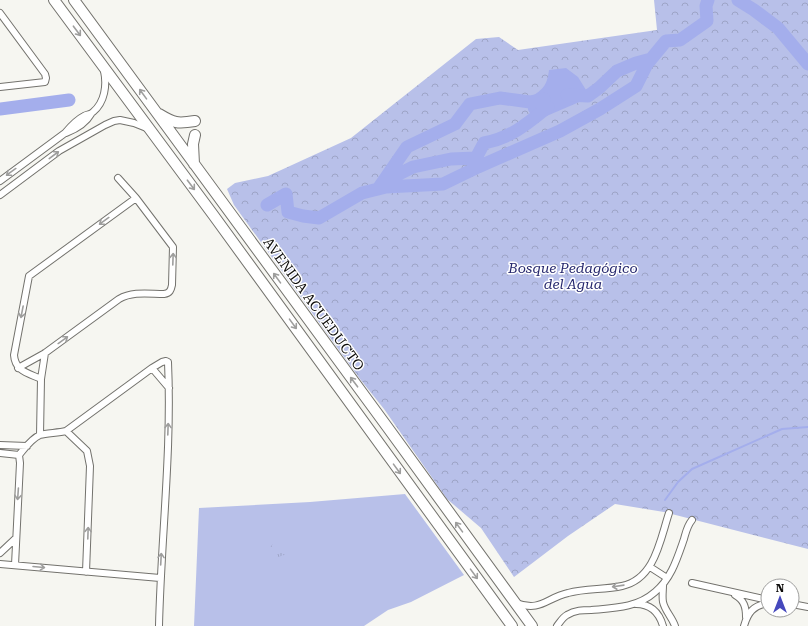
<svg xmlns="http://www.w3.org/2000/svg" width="808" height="626" viewBox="0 0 808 626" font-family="'Roboto Serif',serif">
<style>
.green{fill:#b8c0e9}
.forest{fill:url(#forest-crowns)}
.park{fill:url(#park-tufts)}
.water{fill:#a4aeec}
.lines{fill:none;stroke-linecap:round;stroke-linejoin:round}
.stream{stroke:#a4aeec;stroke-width:2}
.river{stroke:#a4aeec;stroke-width:13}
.street-casing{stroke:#73726d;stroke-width:8}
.primary-casing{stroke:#73726d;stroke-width:12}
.street{stroke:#fff;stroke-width:6}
.primary{stroke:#fff;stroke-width:10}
.oneway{stroke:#9e9e9d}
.labels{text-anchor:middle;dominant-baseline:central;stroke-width:3;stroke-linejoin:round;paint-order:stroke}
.park-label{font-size:14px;font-style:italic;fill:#26286e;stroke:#fff}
.street-label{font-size:14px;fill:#0d0c0b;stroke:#fff}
</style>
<defs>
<pattern id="forest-crowns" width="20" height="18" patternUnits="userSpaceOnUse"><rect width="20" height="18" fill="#b8c0e9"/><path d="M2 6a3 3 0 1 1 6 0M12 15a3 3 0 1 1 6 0" fill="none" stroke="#9da4c6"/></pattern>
<pattern id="park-tufts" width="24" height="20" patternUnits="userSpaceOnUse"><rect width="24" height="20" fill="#b8c0e9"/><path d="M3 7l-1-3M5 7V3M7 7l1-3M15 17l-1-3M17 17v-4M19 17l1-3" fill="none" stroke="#9da4c6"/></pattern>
</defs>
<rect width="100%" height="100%" fill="#f6f6f1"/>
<path class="green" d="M405 494 464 575 411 602 388 610 364 626H194L199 508 310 502Z"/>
<path class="forest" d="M654 0H808V549L664 512 615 504 568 536 514 577 481 528 447 499 384 409 360 379 234 205 227 189 235 183 268 176 351 138 476 39 499 37 518 50 657 30Z"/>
<path class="park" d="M275 542 292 552 251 567Z"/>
<path class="water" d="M566 68 578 77 586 90 584 100 535 121 528 110V99C542 90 547 87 549 70Z"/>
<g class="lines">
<path class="stream" d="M742 0 743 3
M665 500 678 482 692 469 782 429 808 427"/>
<path class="river" d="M738 0 754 10 778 28 808 64
M567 95 588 96 599 88 617 71 636 63 651 59
M0 109 69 100
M383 182 413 167 451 159 476 158 484 143C511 138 527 124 548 107
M378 189 407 147 455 124 470 104 500 98 530 102 544 99
M267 205 286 194 288 212 303 216 319 218 362 193 386 187 443 184 478 167 560 131 600 109 636 86 647 64 666 41 680 40 707 21 706 6 708 0"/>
<g class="street-casing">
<path id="street" d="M0 13 45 74 46 78 45 82 0 87
M66 133C76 129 86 123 91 114
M0 181 65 133C70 127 76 120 84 116 87 114 90 115 93 112 105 102 107 85 104 71
M0 195 59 151 105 125 114 121 120 120 134 123 149 129
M18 368 45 353 119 299C133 291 149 294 164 294 170 293 171 290 172 285L173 247 136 198 118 178
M152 368 169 388
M41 379C28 373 15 371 14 355L29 276 136 198
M66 431 87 451 90 466 86 572
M40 435 41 379 45 353
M0 445 27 446
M0 453 19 455
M19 455C24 449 32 438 40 435 46 433 58 433 66 431L152 368 162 362 166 361 168 362C172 450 161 538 159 626
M0 553 15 539
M0 564 160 578
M15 565 20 463 19 455
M650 567 667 578
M692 583 768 600
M663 585C663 591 662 597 663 602 665 611 672 617 675 626
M735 595C744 600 746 607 746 617
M516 603C541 612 546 598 568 593 586 588 604 590 622 586 655 579 660 540 669 513
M636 604C651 604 659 612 663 626
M792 604 808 607
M557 626C560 622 563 617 567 615 575 610 583 610 591 610 614 608 637 608 655 592 671 579 677 559 684 539 686 532 687 526 692 520
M744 626C748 612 753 606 768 603"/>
</g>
<g class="primary-casing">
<path id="primary" d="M54 0 214 216 512 626
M74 0 388 428 532 626
M159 114C174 123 177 124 195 121
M194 164 193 144 195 135"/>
</g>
<use href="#street" class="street"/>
<use href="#primary" class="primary"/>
</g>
<defs><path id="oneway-shaft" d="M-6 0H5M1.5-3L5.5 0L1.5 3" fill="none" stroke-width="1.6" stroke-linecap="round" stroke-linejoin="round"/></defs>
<g class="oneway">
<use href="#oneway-shaft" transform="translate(77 31) rotate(53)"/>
<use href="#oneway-shaft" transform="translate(143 94) rotate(-126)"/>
<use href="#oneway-shaft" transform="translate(54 155) rotate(-37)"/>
<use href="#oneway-shaft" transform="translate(11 172) rotate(144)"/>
<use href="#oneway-shaft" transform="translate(191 185) rotate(53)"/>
<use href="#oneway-shaft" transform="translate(104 221) rotate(144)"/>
<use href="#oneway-shaft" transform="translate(173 259) rotate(-88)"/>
<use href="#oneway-shaft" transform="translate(277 278) rotate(-126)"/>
<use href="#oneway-shaft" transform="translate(22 312) rotate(101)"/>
<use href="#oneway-shaft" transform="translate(293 324) rotate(54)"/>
<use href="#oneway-shaft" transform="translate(63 340) rotate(-36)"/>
<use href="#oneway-shaft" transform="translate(354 382) rotate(-127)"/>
<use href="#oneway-shaft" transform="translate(168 429) rotate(-88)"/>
<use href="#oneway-shaft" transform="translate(397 469) rotate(54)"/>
<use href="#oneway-shaft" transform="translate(18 494) rotate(94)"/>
<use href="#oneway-shaft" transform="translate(459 527) rotate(-126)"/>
<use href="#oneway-shaft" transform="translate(88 533) rotate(-88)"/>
<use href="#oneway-shaft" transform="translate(161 559) rotate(-87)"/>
<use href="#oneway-shaft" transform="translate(39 567) rotate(5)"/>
<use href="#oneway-shaft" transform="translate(474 574) rotate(54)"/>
<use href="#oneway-shaft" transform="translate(618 586) rotate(172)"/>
</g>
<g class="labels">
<g class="park-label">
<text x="573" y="268">Bosque Pedagógico<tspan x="573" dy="16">del Agua</tspan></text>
</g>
<g class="street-label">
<text transform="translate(314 304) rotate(54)">AVENIDA ACUEDUCTO</text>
</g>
</g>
<g transform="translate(780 598)"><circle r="19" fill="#ffffff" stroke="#9e9e9d"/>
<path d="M0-3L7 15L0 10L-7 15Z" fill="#4648bd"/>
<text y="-6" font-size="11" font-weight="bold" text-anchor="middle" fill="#0d0c0b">N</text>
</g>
</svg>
